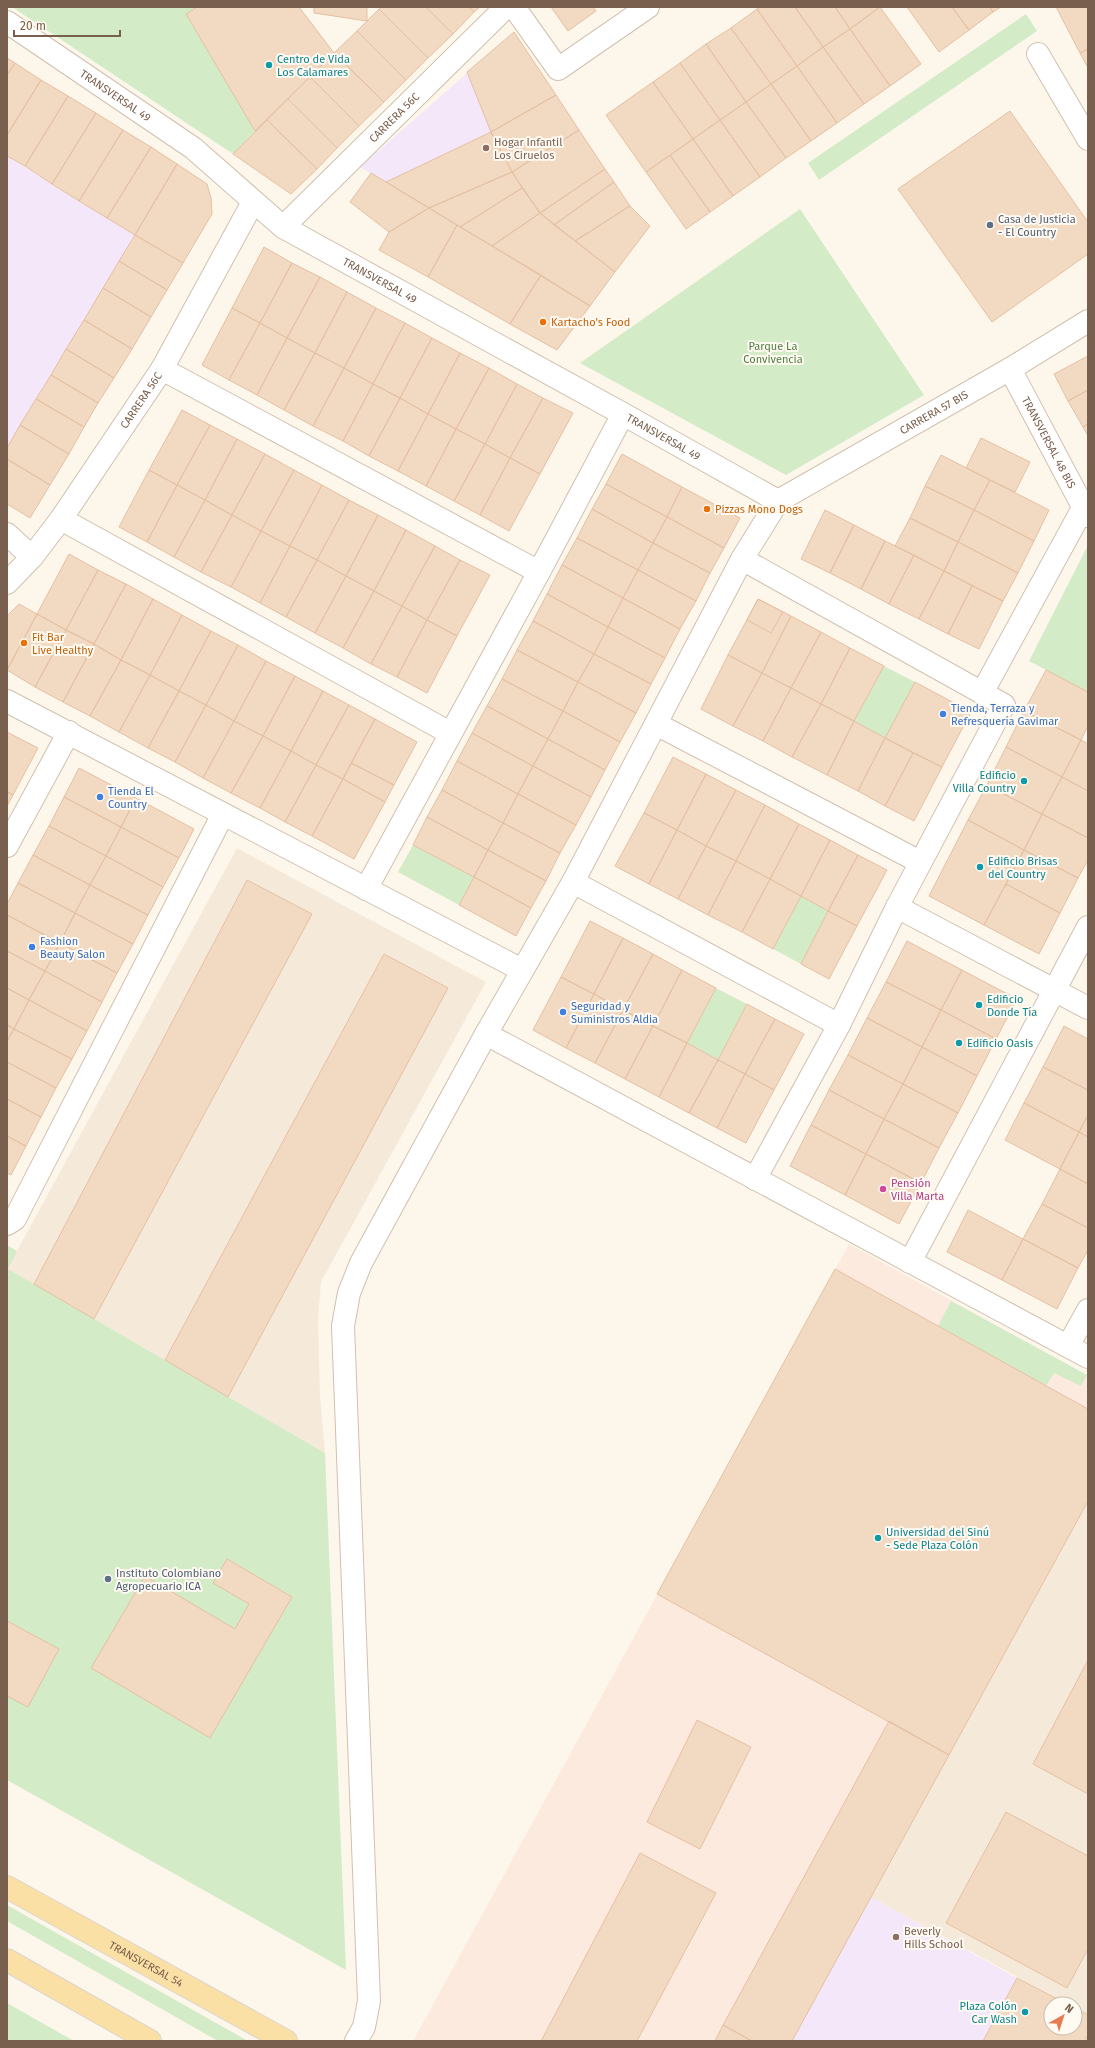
<svg xmlns="http://www.w3.org/2000/svg" width="1095" height="2048" viewBox="0 0 1095 2048" font-family="'Fira Sans',sans-serif">
<style>
.residential{fill:#f5ead9}
.commercial{fill:#fdeadf}
.education{fill:#f4e7fa}
.green{fill:#d4ebc8}
.building{fill:#f2d9c2;stroke:#e5c0a2}
.lines{fill:none;stroke-linecap:round;stroke-linejoin:round}
.street-casing{stroke:#d0c0af;stroke-width:24}
.primary-casing{stroke:#dcd5d1;stroke-width:24}
.street{stroke:#fff;stroke-width:22}
.primary{stroke:#fae0a4;stroke-width:22}
.culture-dot{fill:#0f9aa8;stroke:#fffbf2;stroke-width:1.5}
.education-dot{fill:#8d6e63;stroke:#fffbf2;stroke-width:1.5}
.service-dot{fill:#5c6f8a;stroke:#fffbf2;stroke-width:1.5}
.food-dot{fill:#e8710a;stroke:#fffbf2;stroke-width:1.5}
.shop-dot{fill:#3f7fe0;stroke:#fffbf2;stroke-width:1.5}
.hotel-dot{fill:#d1479c;stroke:#fffbf2;stroke-width:1.5}
.labels{text-anchor:middle;dominant-baseline:central;stroke-width:4;stroke-linejoin:round;paint-order:stroke}
.culture-label{font-size:11px;fill:#0d838f;stroke:#fffbf2;text-anchor:start}
.street-label{font-size:11px;fill:#795f4d;stroke:#fffbf2}
.education-label{font-size:11px;fill:#785e54;stroke:#fffbf2;text-anchor:start}
.service-label{font-size:11px;fill:#4e5e75;stroke:#fffbf2;text-anchor:start}
.food-label{font-size:11px;fill:#c56008;stroke:#fffbf2;text-anchor:start}
.park-label{font-size:11px;fill:#527f44;stroke:#fffbf2}
.shop-label{font-size:11px;fill:#366cbe;stroke:#fffbf2;text-anchor:start}
.hotel-label{font-size:11px;fill:#b23c85;stroke:#fffbf2;text-anchor:start}
</style>
<rect width="100%" height="100%" fill="#fdf7eb"/>
<path class="residential" d="M237 848 486 982 321 1282 318 1320 320 1395 325 1453 7 1269Z
M1088 1501V2015L1075 2008V2004H1067L871 1897Z"/>
<path class="commercial" d="M849 1244 1088 1376V1501L792 2041H413Z"/>
<path class="education" d="M514 32 605 169 492 246 360 167Z
M7 156 135 235 7 448Z
M871 1897 1017 1978 983 2041H792Z"/>
<path class="green" d="M12 7H197L186 14 255 131 233 154Z
M1026 14 1037 31 819 180 808 163Z
M800 209 924 395 786 475 580 363Z
M1087 547 1088 550V692L1029 661Z
M884 666 915 682 885 738 854 721Z
M413 845 474 877 459 905 398 872Z
M801 896 828 911 801 964 773 949Z
M716 988 747 1004 718 1060 687 1043Z
M7 1245 17 1251 8 1269 325 1453 346 1970 7 1780Z
M951 1301 1087 1375 1081 1386 1054 1373 1046 1386 938 1326Z
M7 1905 248 2041H218L7 1921Z
M7 2003 74 2041H7Z"/>
<path class="building" d="M197 7H299L334 53 255 131 186 14Z
M314 7H367V21L314 13Z
M381 7H426L453 34 428 58 379 9Z
M426 7H469L474 12 453 34Z
M469 7H480L474 12Z
M551 7H593L596 11 568 31Z
M761 7H795L823 47 797 66 757 9Z
M795 7H835L850 29 823 47Z
M835 7H880L850 29Z
M880 7 921 64 890 86 850 29Z
M907 7H952L969 30 939 52Z
M952 7H990L993 12 969 30Z
M990 7H1001L993 12Z
M1056 7H1088V49L1080 53Z
M379 9 428 58 406 80 357 31Z
M757 9 797 66 771 84 731 28Z
M731 28 771 84 746 102 706 44Z
M850 29 890 86 864 104 823 47Z
M357 31 406 80 384 102 334 53Z
M514 32 556 95 491 132 467 72Z
M706 44 746 102 720 120 680 63Z
M823 47 864 104 837 123 797 66Z
M1088 49V68L1080 53Z
M334 53 384 102 359 126 310 77Z
M7 58 15 63 7 75Z
M15 63 41 80 7 135V75Z
M680 63 720 120 693 139 653 82Z
M797 66 837 123 811 141 771 84Z
M310 77 359 126 337 148 288 99Z
M41 80 68 96 25 166 7 156V135Z
M653 82 693 139 646 172 606 115Z
M771 84 811 141 786 158 746 102Z
M556 95 579 130 512 172 491 132Z
M68 96 96 113 52 184 25 166Z
M288 99 337 148 317 169 267 120Z
M746 102 786 158 760 177 720 120Z
M1010 111 1088 222V254L992 322 898 189Z
M96 113 123 130 79 201 52 184Z
M267 120 317 169 291 194 233 154Z
M720 120 760 177 733 196 693 139Z
M123 130 151 147 107 218 79 201Z
M579 130 605 169 540 213 512 172Z
M491 132 512 172 429 208 386 182Z
M693 139 733 196 710 212 670 155Z
M151 147 177 164 135 235 107 218Z
M670 155 710 212 686 229 646 172Z
M177 164 207 184 211 198 212 214 183 263 135 235Z
M605 169 614 182 554 225 540 213Z
M512 172 522 188 460 227 429 208Z
M371 173 386 182 429 208 389 232 350 202Z
M614 182 630 206 575 241 554 225Z
M522 188 540 213 492 246 460 227Z
M630 206 650 226 615 272 575 241Z
M429 208 457 225 428 277 379 250 389 232Z
M540 213 615 272 590 306 492 246Z
M457 225 541 275 510 324 428 277Z
M135 235 183 263 167 290 119 261Z
M264 247 292 263 260 323 232 308Z
M119 261 167 290 151 317 103 288Z
M292 263 320 277 287 338 260 323Z
M541 275 590 306 557 350 510 324Z
M320 277 347 292 315 353 287 338Z
M103 288 151 317 132 349 84 320Z
M347 292 376 308 344 368 315 353Z
M232 308 260 323 229 380 202 365Z
M376 308 405 323 373 384 344 368Z
M84 320 132 349 114 378 66 349Z
M260 323 287 338 257 395 229 380Z
M405 323 432 338 400 398 373 384Z
M287 338 315 353 284 410 257 395Z
M432 338 460 353 428 414 400 398Z
M66 349 114 378 98 403 51 375Z
M315 353 344 368 313 426 284 410Z
M460 353 489 368 456 429 428 414Z
M1088 356V390L1068 401 1054 374Z
M344 368 373 384 343 441 313 426Z
M489 368 517 384 485 444 456 429Z
M51 375 98 403 84 427 36 399Z
M373 384 400 398 369 456 343 441Z
M517 384 543 398 510 458 485 444Z
M1088 390V424L1083 427 1068 401Z
M400 398 428 414 398 471 369 456Z
M543 398 573 413 540 474 510 458Z
M36 399 84 427 69 454 20 425Z
M182 410 210 425 177 485 149 470Z
M428 414 456 429 426 486 398 471Z
M1088 424V436L1083 427Z
M20 425 69 454 50 485 7 459V448Z
M210 425 237 439 205 500 177 485Z
M456 429 485 444 454 501 426 486Z
M981 438 1030 462 1015 492 966 468Z
M237 439 265 454 232 515 205 500Z
M485 444 510 458 480 515 454 501Z
M265 454 294 470 261 531 232 515Z
M622 454 682 487 667 517 606 484Z
M941 455 990 480 974 510 925 486Z
M510 458 540 474 509 531 480 515Z
M7 459 50 485 30 518 7 504Z
M149 470 177 485 147 542 119 527Z
M294 470 322 485 290 546 261 531Z
M990 480 1049 510 1034 541 974 510Z
M606 484 667 517 653 543 592 509Z
M177 485 205 500 174 557 147 542Z
M322 485 349 500 317 560 290 546Z
M925 486 974 510 958 542 910 518Z
M682 487 740 518 724 548 667 517Z
M205 500 232 515 201 572 174 557Z
M349 500 378 515 346 576 317 560Z
M592 509 653 543 638 570 577 538Z
M825 510 854 525 830 573 801 559Z
M974 510 1034 541 1018 573 958 542Z
M232 515 261 531 231 587 201 572Z
M378 515 406 530 374 591 346 576Z
M667 517 724 548 710 573 653 543Z
M910 518 958 542 944 571 895 546Z
M854 525 885 541 861 589 830 573Z
M406 530 435 546 402 606 374 591Z
M261 531 290 546 260 603 231 587Z
M577 538 638 570 623 598 562 565Z
M885 541 914 555 889 604 861 589Z
M958 542 1018 573 1003 601 944 571Z
M653 543 710 573 696 601 638 570Z
M290 546 317 560 286 617 260 603Z
M435 546 460 560 427 620 402 606Z
M69 554 98 570 66 630 37 614Z
M914 555 944 571 919 619 889 604Z
M317 560 346 576 315 633 286 617Z
M460 560 490 575 457 636 427 620Z
M562 565 623 598 608 627 547 594Z
M98 570 126 584 94 644 66 630Z
M638 570 696 601 680 629 623 598Z
M944 571 972 586 948 634 919 619Z
M346 576 374 591 343 648 315 633Z
M126 584 153 599 121 660 94 644Z
M972 586 1003 601 979 649 948 634Z
M374 591 402 606 371 664 343 648Z
M547 594 608 627 594 654 533 621Z
M623 598 680 629 665 658 608 627Z
M153 599 182 615 150 675 121 660Z
M758 599 791 616 762 673 728 655Z
M758 599 783 612 771 633 747 620Z
M19 604 37 614 7 670V616Z
M402 606 427 620 397 677 371 664Z
M37 614 66 630 35 687 7 670Z
M182 615 211 631 179 691 150 675Z
M791 616 821 632 791 688 762 673Z
M427 620 457 636 427 693 397 677Z
M533 621 594 654 578 682 517 650Z
M608 627 665 658 651 684 594 654Z
M66 630 94 644 63 702 35 687Z
M211 631 238 645 206 705 179 691Z
M821 632 850 648 821 704 791 688Z
M94 644 121 660 90 716 63 702Z
M238 645 266 661 234 721 206 705Z
M850 648 884 666 854 721 821 704Z
M517 650 578 682 563 711 502 679Z
M594 654 651 684 636 713 578 682Z
M728 655 762 673 733 726 701 709Z
M121 660 150 675 119 732 90 716Z
M266 661 295 676 263 736 234 721Z
M1046 670 1088 692V726L1081 740 1024 711Z
M762 673 791 688 763 741 733 726Z
M150 675 179 691 148 748 119 732Z
M295 676 323 691 291 751 263 736Z
M502 679 563 711 548 739 487 706Z
M578 682 636 713 620 742 563 711Z
M915 682 971 712 942 767 885 738Z
M791 688 821 704 792 757 763 741Z
M179 691 206 705 175 762 148 748Z
M323 691 349 705 316 765 291 751Z
M821 704 854 721 827 775 792 757Z
M206 705 234 721 203 778 175 762Z
M349 705 375 719 343 779 316 765Z
M487 706 548 739 533 766 472 733Z
M563 711 620 742 605 770 548 739Z
M1024 711 1081 740 1062 777 1006 747Z
M375 719 417 742 394 785 351 763Z
M234 721 263 736 231 793 203 778Z
M854 721 885 738 858 791 827 775Z
M7 732 38 748 13 795 7 792Z
M472 733 533 766 518 794 457 761Z
M263 736 291 751 260 808 231 793Z
M885 738 913 753 885 806 858 791Z
M548 739 605 770 591 797 533 766Z
M1081 740 1088 744V791L1062 777Z
M1006 747 1062 777 1042 814 987 785Z
M291 751 316 765 285 822 260 808Z
M913 753 942 767 914 821 885 806Z
M673 757 706 774 677 830 644 813Z
M457 761 518 794 503 823 442 790Z
M351 763 394 785 385 802 343 779Z
M316 765 343 779 312 836 285 822Z
M533 766 591 797 576 825 518 794Z
M79 768 136 798 121 827 64 797Z
M706 774 736 790 706 846 677 830Z
M1062 777 1088 791V838L1042 814Z
M343 779 385 802 354 859 312 836Z
M987 785 1042 814 1024 850 968 820Z
M442 790 503 823 488 850 427 817Z
M736 790 765 805 736 861 706 846Z
M7 792 13 795 7 806Z
M518 794 576 825 560 853 503 823Z
M64 797 121 827 106 856 49 826Z
M136 798 194 829 179 858 121 827Z
M765 805 799 824 770 879 736 861Z
M644 813 677 830 649 884 615 866Z
M1042 814 1088 838V860L1078 878 1024 850Z
M427 817 488 850 474 877 413 845Z
M968 820 1024 850 984 925 929 896Z
M503 823 560 853 546 881 488 850Z
M799 824 830 840 801 896 770 879Z
M49 826 106 856 90 885 33 855Z
M121 827 179 858 163 887 106 856Z
M677 830 706 846 678 899 649 884Z
M830 840 858 855 828 911 801 896Z
M706 846 736 861 708 915 678 899Z
M488 850 546 881 531 908 474 877Z
M1024 850 1078 878 1060 913 1006 884Z
M33 855 90 885 75 913 18 883Z
M858 855 887 870 857 926 828 911Z
M106 856 163 887 148 915 90 885Z
M736 861 770 879 742 932 708 915Z
M474 877 531 908 516 936 459 905Z
M770 879 801 896 773 949 742 932Z
M247 880 312 914 94 1319 34 1284Z
M18 883 75 913 60 943 7 915V904Z
M1006 884 1060 913 1039 954 984 925Z
M90 885 148 915 133 944 75 913Z
M828 911 857 926 829 979 801 964Z
M75 913 133 944 117 973 60 943Z
M7 915 60 943 45 971 7 951Z
M590 921 623 938 594 994 561 977Z
M623 938 653 954 623 1010 594 994Z
M907 941 962 970 941 1010 886 982Z
M60 943 117 973 102 1002 45 971Z
M7 951 45 971 29 1000 7 988Z
M384 954 448 988 228 1397 165 1360Z
M653 954 682 970 653 1026 623 1010Z
M682 970 716 988 687 1043 653 1026Z
M962 970 1017 999 996 1039 941 1010Z
M45 971 102 1002 87 1031 29 1000Z
M561 977 594 994 566 1048 533 1030Z
M886 982 941 1010 922 1047 867 1018Z
M7 988 29 1000 14 1029 7 1025Z
M594 994 623 1010 595 1063 566 1048Z
M29 1000 87 1031 72 1059 14 1029Z
M747 1004 775 1019 745 1074 718 1060Z
M623 1010 653 1026 625 1079 595 1063Z
M941 1010 996 1039 977 1076 922 1047Z
M867 1018 922 1047 903 1084 848 1055Z
M775 1019 804 1034 774 1090 745 1074Z
M7 1025 14 1029 7 1041Z
M653 1026 687 1043 659 1097 625 1079Z
M1064 1026 1088 1039V1090L1043 1067Z
M14 1029 72 1059 56 1088 7 1062V1041Z
M687 1043 718 1060 689 1113 659 1097Z
M922 1047 977 1076 958 1113 903 1084Z
M848 1055 903 1084 884 1119 829 1090Z
M718 1060 745 1074 717 1128 689 1113Z
M7 1062 56 1088 41 1117 7 1099Z
M1043 1067 1088 1090V1115L1079 1132 1024 1103Z
M745 1074 774 1090 746 1143 717 1128Z
M903 1084 958 1113 939 1148 884 1119Z
M829 1090 884 1119 866 1154 811 1125Z
M7 1099 41 1117 26 1146 7 1136Z
M1024 1103 1079 1132 1060 1169 1005 1140Z
M1088 1115V1137L1079 1132Z
M884 1119 939 1148 921 1183 866 1154Z
M811 1125 866 1154 845 1195 790 1166Z
M1079 1132 1088 1137V1184L1060 1169Z
M7 1136 26 1146 11 1175 7 1173Z
M866 1154 921 1183 899 1224 845 1195Z
M1060 1169 1088 1184V1228L1042 1204Z
M1042 1204 1088 1228V1250L1078 1268 1023 1239Z
M968 1210 1023 1239 1002 1280 947 1252Z
M1023 1239 1078 1268 1057 1309 1002 1280Z
M835 1269 1088 1409V1501L949 1755 657 1594Z
M227 1559 292 1597 210 1738 91 1668 145 1576 235 1629 249 1604 213 1583Z
M7 1621 59 1649 28 1707 7 1696Z
M1088 1660V1794L1033 1764Z
M697 1720 751 1747 700 1849 647 1822Z
M889 1721 949 1755 792 2041H752L723 2025Z
M1006 1812 1088 1856V1949L1067 1988 946 1923Z
M640 1853 716 1893 637 2041H541Z
M1017 1978 1067 2004H1051V2028H1075V2008L1088 2015V2035L1085 2041H983Z
M723 2025 752 2041H715Z"/>
<g class="lines">
<g class="street-casing">
<g id="street">
<path d="M514 7 558 69 648 7"/>
<path id="s1" d="M7 22 193 148 283 227 623 414 778 501"/>
<path d="M1038 54 1088 139"/>
<path id="s2" d="M283 227 506 7"/>
<path d="M162 369 539 572"/>
<path id="s3" d="M1010 369 1088 516"/>
<path d="M61 519 450 733"/>
<path d="M7 534 32 557"/>
<path d="M742 559 1004 705 897 907 839 1025 755 1179"/>
<path id="s4" d="M7 583 32 557 61 519 162 369 253 202"/>
<path d="M982 693 1083 508"/>
<path d="M7 701 522 970"/>
<path d="M656 724 920 862"/>
<path d="M7 846 69 732"/>
<path d="M573 882 839 1025"/>
<path d="M366 889 539 572 623 414"/>
<path d="M897 907 1088 1008"/>
<path d="M486 1034 1088 1357"/>
<path d="M7 1224 15 1219 20 1209 223 814"/>
<path d="M910 1262 1088 927"/>
<path d="M1068 1346 1088 1310"/>
<path id="s5" d="M356 2041 364 2027 369 2001 343 1326 349 1293 361 1263 486 1034 573 882 742 559 778 501 1010 369 1088 321"/>
</g>
</g>
<g class="primary-casing">
<g id="primary">
<path id="s6" d="M7 1887 286 2041"/>
<path d="M7 1960 150 2041"/>
</g>
</g>
<use href="#street" class="street"/>
<use href="#primary" class="primary"/>
</g>
<g class="culture-dot">
<circle cx="269" cy="65" r="4"/>
<circle cx="1024" cy="781" r="4"/>
<circle cx="980" cy="867" r="4"/>
<circle cx="979" cy="1005" r="4"/>
<circle cx="959" cy="1043" r="4"/>
<circle cx="878" cy="1538" r="4"/>
<circle cx="1025" cy="2012" r="4"/>
</g>
<g class="education-dot">
<circle cx="486" cy="148" r="4"/>
<circle cx="896" cy="1937" r="4"/>
</g>
<g class="service-dot">
<circle cx="990" cy="225" r="4"/>
<circle cx="108" cy="1579" r="4"/>
</g>
<g class="food-dot">
<circle cx="543" cy="322" r="4"/>
<circle cx="707" cy="509" r="4"/>
<circle cx="24" cy="643" r="4"/>
</g>
<g class="shop-dot">
<circle cx="943" cy="714" r="4"/>
<circle cx="100" cy="797" r="4"/>
<circle cx="32" cy="947" r="4"/>
<circle cx="563" cy="1012" r="4"/>
</g>
<circle class="hotel-dot" cx="883" cy="1189" r="4"/>
<g class="labels">
<g class="culture-label">
<text x="277" y="59">Centro de Vida<tspan x="277" dy="13">Los Calamares</tspan></text>
<text x="1016" y="775" text-anchor="end">Edificio<tspan x="1016" dy="13">Villa Country</tspan></text>
<text x="988" y="861">Edificio Brisas<tspan x="988" dy="13">del Country</tspan></text>
<text x="987" y="999">Edificio<tspan x="987" dy="13">Donde Tía</tspan></text>
<text x="967" y="1043">Edificio Oasis</text>
<text x="886" y="1532">Universidad del Sinú<tspan x="886" dy="13">- Sede Plaza Colón</tspan></text>
<text x="1017" y="2006" text-anchor="end">Plaza Colón<tspan x="1017" dy="13">Car Wash</tspan></text>
</g>
<g class="street-label">
<text stroke="none"><textPath href="#s1" startOffset="131">TRANSVERSAL 49</textPath></text>
<text stroke="none"><textPath href="#s2" startOffset="156">CARRERA 56C</textPath></text>
<text stroke="none"><textPath href="#s1" startOffset="455">TRANSVERSAL 49</textPath></text>
<text stroke="none"><textPath href="#s4" startOffset="227">CARRERA 56C</textPath></text>
<text stroke="none"><textPath href="#s5" startOffset="1832">CARRERA 57 BIS</textPath></text>
<text stroke="none"><textPath href="#s1" startOffset="779">TRANSVERSAL 49</textPath></text>
<text stroke="none"><textPath href="#s3" startOffset="83">TRANSVERSAL 48 BIS</textPath></text>
<text stroke="none"><textPath href="#s6" startOffset="159">TRANSVERSAL 54</textPath></text>
</g>
<g class="education-label">
<text x="494" y="142">Hogar Infantil<tspan x="494" dy="13">Los Ciruelos</tspan></text>
<text x="904" y="1931">Beverly<tspan x="904" dy="13">Hills School</tspan></text>
</g>
<g class="service-label">
<text x="998" y="219">Casa de Justicia<tspan x="998" dy="13">- El Country</tspan></text>
<text x="116" y="1573">Instituto Colombiano<tspan x="116" dy="13">Agropecuario ICA</tspan></text>
</g>
<g class="food-label">
<text x="551" y="322">Kartacho's Food</text>
<text x="715" y="509">Pizzas Mono Dogs</text>
<text x="32" y="637">Fit Bar<tspan x="32" dy="13">Live Healthy</tspan></text>
</g>
<g class="park-label">
<text x="773" y="346">Parque La<tspan x="773" dy="13">Convivencia</tspan></text>
</g>
<g class="shop-label">
<text x="951" y="708">Tienda, Terraza y<tspan x="951" dy="13">Refresquería Gavimar</tspan></text>
<text x="108" y="791">Tienda El<tspan x="108" dy="13">Country</tspan></text>
<text x="40" y="941">Fashion<tspan x="40" dy="13">Beauty Salon</tspan></text>
<text x="571" y="1006">Seguridad y<tspan x="571" dy="13">Suministros Aldia</tspan></text>
</g>
<g class="hotel-label">
<text x="891" y="1183">Pensión<tspan x="891" dy="13">Villa Marta</tspan></text>
</g>
</g>
<rect width="1095" height="2048" fill="none" stroke="#795f4d" stroke-width="16"/>
<g transform="translate(1063 2016) rotate(39)"><circle r="19" fill="#fffbf2" stroke="#c9bdb0"/>
<path d="M0-3L7 15L0 10L-7 15Z" fill="#e67c51"/>
<text y="-6" font-size="11" font-weight="bold" text-anchor="middle" fill="#795f4d">N</text>
</g>
<path d="M14 30v6h106v-6" fill="none" stroke="#795f4d" stroke-width="2"/>
<text x="20" y="30" font-size="12" fill="#795f4d" stroke="#fffbf2" stroke-width="3" paint-order="stroke">20 m</text>
</svg>
